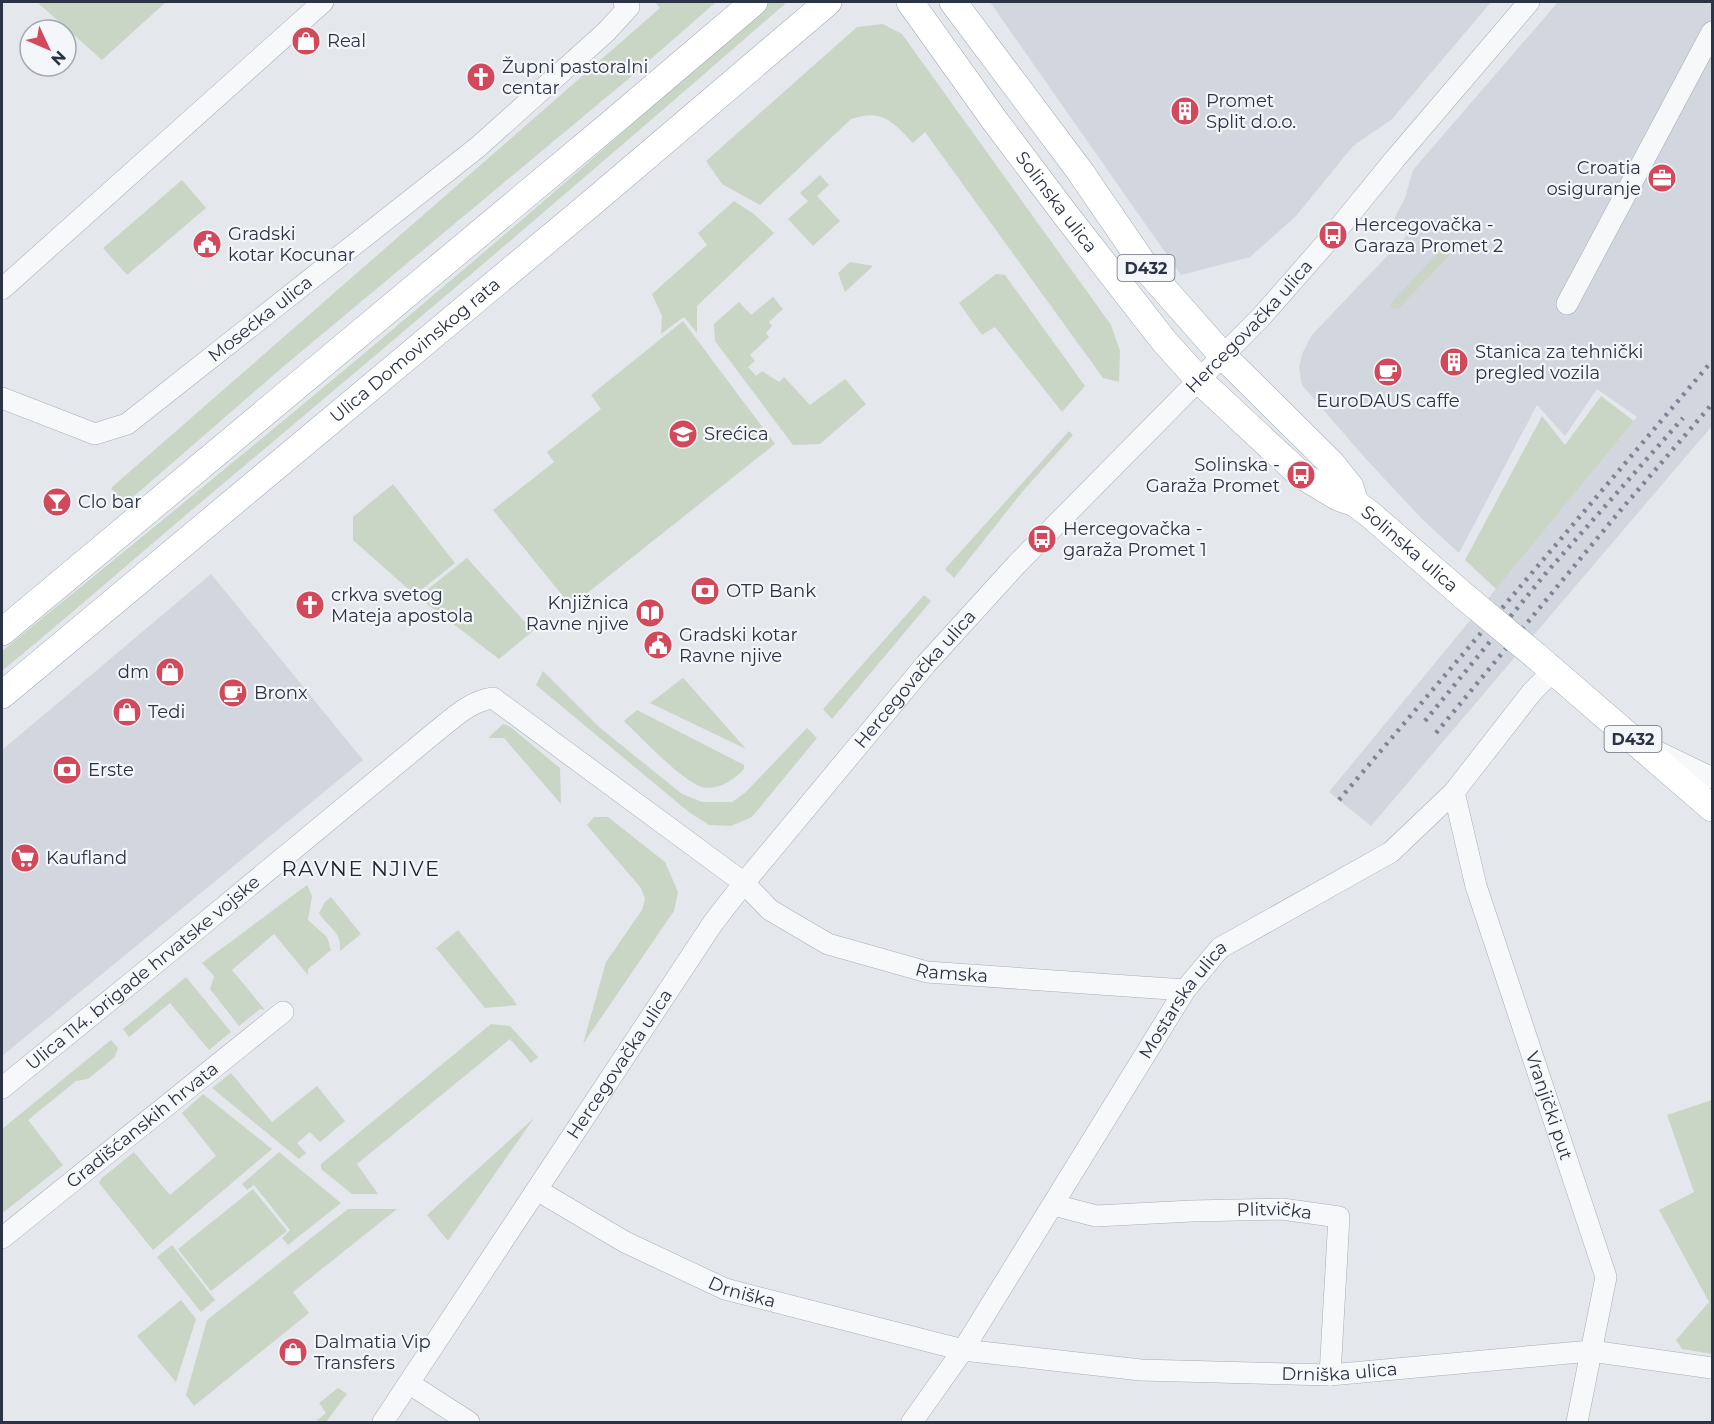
<svg xmlns="http://www.w3.org/2000/svg" width="1714" height="1424" viewBox="0 0 1714 1424" font-family="Montserrat,sans-serif">
<style>
.built{fill:#d2d6de}
.green{fill:#c9d6c5}
.lines{fill:none;stroke-linecap:round;stroke-linejoin:round}
.minor-casing{stroke:#a9aeb7;stroke-width:22}
.major-casing{stroke:#a3abb8;stroke-width:28}
.minor{stroke:#f7f8fa;stroke-width:21}
.major{stroke:#fff;stroke-width:27}
.rail{stroke:#7d8696;stroke-width:4.5;stroke-dasharray:3 6;stroke-linecap:butt}
.major-bridge-casing{stroke:#a3abb8;stroke-width:28;stroke-linecap:butt}
.major-bridge{stroke:#fff;stroke-width:27}
.labels{text-anchor:middle;dominant-baseline:central;stroke-width:4.5;stroke-linejoin:round;paint-order:stroke}
.shield{fill:#f4f6f9;stroke:#676e7b;stroke-width:1.5}
.shield-label{font-size:16px;font-weight:bold;fill:#2b3445}
.poi-label{font-size:18px;fill:#2b3445;stroke:#f4f6f9;text-anchor:start}
.street-label{font-size:18px;fill:#2b3445;stroke:#f4f6f9}
.quarter-label{font-size:21px;letter-spacing:1.5px;fill:#1d2536;stroke:#f4f6f9}
</style>
<rect width="100%" height="100%" fill="#e4e7ec"/>
<path class="built" d="M990 2H1491L1392 119 1353 146 1296 216 1250 257 1181 275Z
M1558 2H1712V426L1371 826 1329 792 1637 417 1597 389 1565 436 1537 405 1459 553 1422 519 1365 458 1302 385 1299 368 1302 354 1312 335 1407 235 1392 223 1405 198 1413 170Z
M211 574 363 760 2 1056V750Z"/>
<path class="green" d="M37 2H166L102 60Z
M655 2H716L627 80 284 366 125 504 111 488 660 8Z
M769 2H787C604 162 418 320 231 477 154 541 79 608 2 671V651C262 440 521 227 769 2Z
M883 24 902 34 1111 325 1120 351 1119 382 1103 378 925 132 913 143C893 122 882 108 851 119L760 205 722 184 706 161 857 27Z
M820 175 829 185 817 196 840 221 813 246 788 219 808 201 800 193Z
M182 180 206 208 127 275 103 248Z
M734 201 754 214 774 233 697 306V333L684 317 661 334 662 316 652 294 707 245 698 233Z
M1441 249 1448 251 1449 256 1398 309 1391 308V303Z
M850 262 873 266 845 292 838 273Z
M996 274 1005 275 1085 386 1062 412 995 327 982 335 959 303Z
M773 297 783 309 769 322 772 326 766 333 769 337 750 355 755 361 748 367 756 376 762 371 779 382 784 377 810 405 845 379 866 404 820 444 793 445 715 341 714 324 739 302 751 315Z
M683 321 775 444 571 606 493 510 554 462 547 452 601 409 591 395Z
M1601 396 1634 421 1496 589 1465 560 1542 416 1565 445Z
M1069 431 1073 435 1023 491 954 578 945 569Z
M393 484 455 563 415 595 353 540V517Z
M467 558 533 631 499 659 418 597Z
M924 595 931 601 832 719 823 709Z
M543 671 599 727 682 794 702 802H732L746 792 807 728 817 738 752 817 731 826 709 825 690 813 536 685Z
M683 678 686 681 746 749 650 703Z
M637 710 744 765V769C735 779 722 788 707 788 688 788 640 736 624 721Z
M503 724 509 726 560 768 561 804 504 738H488Z
M594 817H608L665 862 678 892 674 911 583 1044 606 962 642 910 645 899 641 888 587 825Z
M307 885 312 896 308 920 327 937 331 950 308 969V975L274 934 232 970 265 1010 260 1009 239 1026 210 989 214 976 202 963Z
M331 897 361 934 340 951C342 931 328 928 319 913L325 902Z
M458 930 513 999 517 1005 485 1008 436 948Z
M186 977 231 1032 209 1050 170 1003 129 1037 123 1029Z
M491 1024 510 1026 538 1057 531 1063 510 1039 357 1164 378 1194H352L321 1169V1164Z
M111 1040 118 1048 115 1057 88 1079 76 1081 28 1120 63 1165 4 1212 2 1209V1129Z
M231 1073 272 1122 317 1086 345 1121 320 1142 310 1132 297 1143 306 1153 299 1159 212 1088Z
M203 1094 272 1149 153 1250 99 1183 102 1178 134 1152 170 1195 216 1156 182 1113Z
M1712 1100V1354L1682 1349 1676 1340 1709 1302 1659 1210 1694 1192 1667 1115Z
M534 1118 448 1241 427 1215Z
M279 1152 341 1203 288 1245 282 1238 290 1230 254 1185 247 1190 242 1184Z
M253 1189 287 1231 211 1291 178 1249Z
M348 1209H397L293 1292 309 1313 194 1406 186 1395 207 1320Z
M172 1245 215 1300 201 1312 157 1257Z
M181 1300 196 1319 176 1382 137 1336Z
M338 1388 347 1394 326 1422H315L326 1413 319 1403Z"/>
<g class="lines">
<g class="minor-casing">
<g id="minor">
<path d="M2 289 323 2"/>
<path d="M1567 304 1712 32"/>
<path id="s1" d="M2 398 95 434 127 424 478 147 606 32 629 7 624 2"/>
<path d="M1654 750 1712 778"/>
<path id="s2" d="M1454 792 1476 886 1606 1277 1577 1422"/>
<path id="s3" d="M2 1088 179 944 433 734C451 720 469 701 493 698L744 883 770 910 828 944 927 972 1185 990"/>
<path id="s4" d="M537 1190 625 1242 725 1289 963 1350 1141 1370 1330 1375 1591 1351 1712 1368"/>
<path id="s5" d="M1054 1205 1096 1216 1192 1211 1282 1209 1339 1217 1330 1375"/>
<path id="s6" d="M2 1238 283 1012"/>
<path d="M410 1384 469 1422"/>
<path id="s7" d="M383 1422 713 923 744 883 926 664 1017 564 1262 316 1333 235 1395 159 1529 2"/>
<path id="s8" d="M912 1422 963 1350 1185 990 1220 948 1391 852 1454 792 1532 692 1553 671"/>
</g>
</g>
<g class="major-casing">
<g id="major">
<path id="s9" d="M910 2 995 121 1065 214 1164 341 1200 381 1301 475 1338 497 1355 503 1372 516 1465 597"/>
<path d="M953 2 1079 170 1149 272 1224 357 1331 463 1350 487 1355 503"/>
<path d="M2 632 607 127 754 2"/>
<path d="M1536 656 1712 808"/>
<path id="s10" d="M2 695 594 201 828 2"/>
</g>
</g>
<use href="#minor" class="minor"/>
<use href="#major" class="major"/>
<path class="rail" d="M1425 721 1546 573 1683 418
M1436 733 1619 512 1712 404
M1339 800 1712 361"/>
<g class="major-bridge-casing">
<path id="major-bridge" d="M1465 597 1536 656"/>
</g>
<use href="#major-bridge" class="major-bridge"/>
</g>
<defs>
<g id="shop-disc" transform="scale(1.5)"><circle r="9.5" fill="#d1495b" stroke="#f4f6f9"/><path d="M-5-2.5h2.3a2.7 3.5 0 0 1 5.4 0H5L5.5 6h-11ZM-1.5-2.5h3a1.5 2.3 0 0 0-3 0Z" fill="#fff"/></g>
<g id="church-disc" transform="scale(1.5)"><circle r="9.5" fill="#d1495b" stroke="#f4f6f9"/><path d="M-1.2-6h2.4v3.5h3.3v2.4h-3.3V6h-2.4V-.1h-3.3v-2.4h3.3Z" fill="#fff"/></g>
<g id="building-disc" transform="scale(1.5)"><circle r="9.5" fill="#d1495b" stroke="#f4f6f9"/><path d="M-4-6H4V6H1V3H-1V6H-4ZM-2.5-4.3h1.7v1.8h-1.7ZM.8-4.3h1.7v1.8H.8ZM-2.5-1h1.7V.8h-1.7ZM.8-1h1.7V.8H.8Z" fill="#fff"/></g>
<g id="office-disc" transform="scale(1.5)"><circle r="9.5" fill="#d1495b" stroke="#f4f6f9"/><path d="M-6-3h4V-5.5h4V-3h4V5H-6ZM-1-4.5V-3h2v-1.5ZM-6 0V1H6V0Z" fill="#fff"/></g>
<g id="bus-disc" transform="scale(1.5)"><circle r="9.5" fill="#d1495b" stroke="#f4f6f9"/><path d="M-5-6H5V4H4V6H2V4H-2V6H-4V4H-5ZM-3.5-4V0h7V-4ZM-3.5 1.2v1.5H-2V1.2ZM2 1.2v1.5H3.5V1.2Z" fill="#fff"/></g>
<g id="civic-disc" transform="scale(1.5)"><circle r="9.5" fill="#d1495b" stroke="#f4f6f9"/><path d="M-.6-6.5H3V-4.5H.6V-3L4-1V1h2V6H-6V1h2V-1L-.6-3ZM-1.2 2.5V6h2.4V2.5Z" fill="#fff"/></g>
<g id="cafe-disc" transform="scale(1.5)"><circle r="9.5" fill="#d1495b" stroke="#f4f6f9"/><path d="M-5.5-4.5H6V0H3Q3 3.5 0 3.5H-2.5Q-5.5 3.5-5.5 0ZM3-3.2v2h1.7v-2ZM-6 4.5H4V6H-6Z" fill="#fff"/></g>
<g id="school-disc" transform="scale(1.5)"><circle r="9.5" fill="#d1495b" stroke="#f4f6f9"/><path d="M0-5L7-2L0 1L-7-2ZM-4 1L0 2.5L4 1V4Q0 6-4 4Z" fill="#fff"/></g>
<g id="bar-disc" transform="scale(1.5)"><circle r="9.5" fill="#d1495b" stroke="#f4f6f9"/><path d="M-6-5H6L.8 .8V4.5H3.5V6h-7V4.5H-.8V.8Z" fill="#fff"/></g>
<g id="bank-disc" transform="scale(1.5)"><circle r="9.5" fill="#d1495b" stroke="#f4f6f9"/><path d="M-6-4H6V4H-6ZM0-2.3a2.3 2.3 0 1 0 0 4.6a2.3 2.3 0 1 0 0-4.6Z" fill="#fff"/></g>
<g id="library-disc" transform="scale(1.5)"><circle r="9.5" fill="#d1495b" stroke="#f4f6f9"/><path d="M-6-4Q-3-5.5-.7-3.5V5Q-3 3-6 4ZM6-4Q3-5.5 .7-3.5V5Q3 3 6 4Z" fill="#fff"/></g>
<g id="supermarket-disc" transform="scale(1.5)"><circle r="9.5" fill="#d1495b" stroke="#f4f6f9"/><path d="M-6-5.5h2.5l.6 2H6L4.5 2H-2.5L-4.4-4H-6ZM-1.5 3.2a1.3 1.3 0 1 0 .1 0ZM3 3.2a1.3 1.3 0 1 0 .1 0Z" fill="#fff"/></g>
</defs>
<g fill-rule="evenodd">
<use href="#shop-disc" x="306" y="41"/>
<use href="#church-disc" x="481" y="77"/>
<use href="#building-disc" x="1185" y="111"/>
<use href="#office-disc" x="1662" y="178"/>
<use href="#bus-disc" x="1333" y="235"/>
<use href="#civic-disc" x="207" y="244"/>
<use href="#building-disc" x="1454" y="362"/>
<use href="#cafe-disc" x="1388" y="372"/>
<use href="#school-disc" x="683" y="434"/>
<use href="#bus-disc" x="1301" y="475"/>
<use href="#bar-disc" x="57" y="502"/>
<use href="#bus-disc" x="1042" y="539"/>
<use href="#bank-disc" x="705" y="591"/>
<use href="#church-disc" x="310" y="605"/>
<use href="#library-disc" x="650" y="613"/>
<use href="#civic-disc" x="658" y="645"/>
<use href="#shop-disc" x="170" y="672"/>
<use href="#cafe-disc" x="233" y="693"/>
<use href="#shop-disc" x="127" y="712"/>
<use href="#bank-disc" x="67" y="770"/>
<use href="#supermarket-disc" x="25" y="858"/>
<use href="#shop-disc" x="293" y="1352"/>
</g>
<g class="labels">
<g class="shield">
<rect x="1117.5" y="255" width="57" height="26" rx="4.5"/>
<rect x="1604.5" y="726" width="57" height="26" rx="4.5"/>
</g>
<g class="shield-label">
<text x="1146" y="268">D432</text>
<text x="1633" y="739">D432</text>
</g>
<g class="poi-label">
<text x="327" y="41">Real</text>
<text x="502" y="67">Župni pastoralni<tspan x="502" dy="21">centar</tspan></text>
<text x="1206" y="101">Promet<tspan x="1206" dy="21">Split d.o.o.</tspan></text>
<text x="1641" y="168" text-anchor="end">Croatia<tspan x="1641" dy="21">osiguranje</tspan></text>
<text x="1354" y="225">Hercegovačka -<tspan x="1354" dy="21">Garaza Promet 2</tspan></text>
<text x="228" y="234">Gradski<tspan x="228" dy="21">kotar Kocunar</tspan></text>
<text x="1475" y="352">Stanica za tehnički<tspan x="1475" dy="21">pregled vozila</tspan></text>
<text x="1388" y="401" text-anchor="middle">EuroDAUS caffe</text>
<text x="704" y="434">Srećica</text>
<text x="1280" y="465" text-anchor="end">Solinska -<tspan x="1280" dy="21">Garaža Promet</tspan></text>
<text x="78" y="502">Clo bar</text>
<text x="1063" y="529">Hercegovačka -<tspan x="1063" dy="21">garaža Promet 1</tspan></text>
<text x="726" y="591">OTP Bank</text>
<text x="331" y="595">crkva svetog<tspan x="331" dy="21">Mateja apostola</tspan></text>
<text x="629" y="603" text-anchor="end">Knjižnica<tspan x="629" dy="21">Ravne njive</tspan></text>
<text x="679" y="635">Gradski kotar<tspan x="679" dy="21">Ravne njive</tspan></text>
<text x="149" y="672" text-anchor="end">dm</text>
<text x="254" y="693">Bronx</text>
<text x="148" y="712">Tedi</text>
<text x="88" y="770">Erste</text>
<text x="46" y="858">Kaufland</text>
<text x="314" y="1342">Dalmatia Vip<tspan x="314" dy="21">Transfers</tspan></text>
</g>
<g class="street-label">
<text stroke="none"><textPath href="#s9" startOffset="248">Solinska ulica</textPath></text>
<text stroke="none"><textPath href="#s1" startOffset="303">Mosećka ulica</textPath></text>
<text stroke="none"><textPath href="#s7" startOffset="1401">Hercegovačka ulica</textPath></text>
<text stroke="none"><textPath href="#s10" startOffset="538">Ulica Domovinskog rata</textPath></text>
<text stroke="none"><textPath href="#s9" startOffset="748">Solinska ulica</textPath></text>
<text stroke="none"><textPath href="#s7" startOffset="915">Hercegovačka ulica</textPath></text>
<text stroke="none"><textPath href="#s3" startOffset="1173">Ramska</textPath></text>
<text stroke="none"><textPath href="#s3" startOffset="182">Ulica 114. brigade hrvatske vojske</textPath></text>
<text stroke="none"><textPath href="#s8" startOffset="502">Mostarska ulica</textPath></text>
<text stroke="none"><textPath href="#s7" startOffset="429">Hercegovačka ulica</textPath></text>
<text stroke="none"><textPath href="#s2" startOffset="328">Vranjički put</textPath></text>
<text stroke="none"><textPath href="#s6" startOffset="180">Gradišćanskih hrvata</textPath></text>
<text stroke="none"><textPath href="#s5" startOffset="222">Plitvička</textPath></text>
<text stroke="none"><textPath href="#s4" startOffset="230">Drniška</textPath></text>
<text stroke="none"><textPath href="#s4" startOffset="836">Drniška ulica</textPath></text>
</g>
<g class="quarter-label">
<text x="361" y="868">RAVNE NJIVE</text>
</g>
</g>
<rect width="1714" height="1424" fill="none" stroke="#2b3445" stroke-width="6"/>
<g transform="translate(48 48) rotate(134)"><circle r="28" fill="#f4f6f9" stroke="#a4a8b1" stroke-width="1.5"/>
<path d="M0-4.5L10 22L0 15L-10 22Z" fill="#d1495b"/>
<text y="-9" font-size="16" font-weight="bold" text-anchor="middle" fill="#2b3445">N</text>
</g>
</svg>
